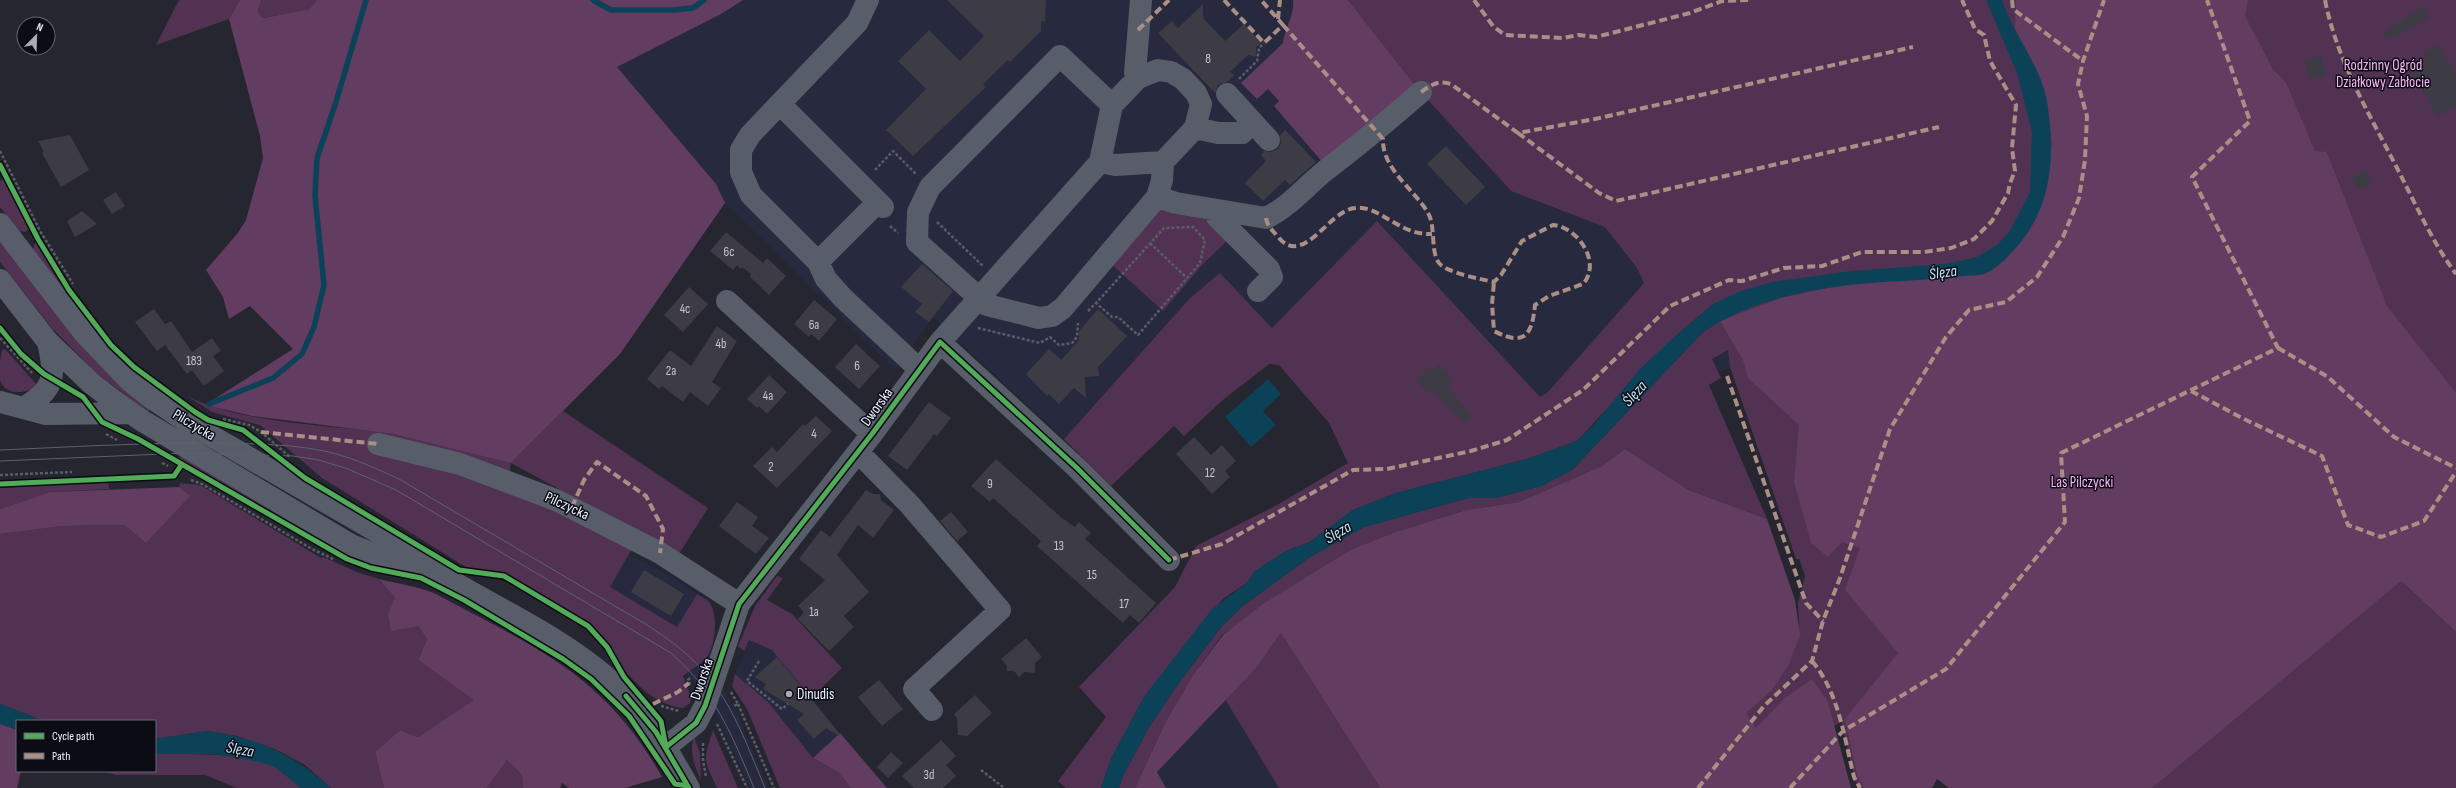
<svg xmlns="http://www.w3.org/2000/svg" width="2456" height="788" viewBox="0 0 2456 788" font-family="'Sofia Sans Condensed',sans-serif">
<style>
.built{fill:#27293f}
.green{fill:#523252;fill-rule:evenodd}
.forest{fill:#623c61}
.water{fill:#0c4257}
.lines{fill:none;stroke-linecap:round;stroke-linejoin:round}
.stream{stroke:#0c4257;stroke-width:5.5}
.building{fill:#3d3c44}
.path{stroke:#595d66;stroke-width:2.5;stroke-dasharray:3 2;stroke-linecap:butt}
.minor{stroke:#575e6a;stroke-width:22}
.tram{stroke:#5e626a;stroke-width:1}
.quiet{stroke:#ac8f84;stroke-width:4;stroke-dasharray:8 4;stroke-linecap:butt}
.cycleway-casing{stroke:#0b0c14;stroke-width:8}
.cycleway{stroke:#51ab58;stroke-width:5}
.poi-dot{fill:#a9abb6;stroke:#0b0c14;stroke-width:1.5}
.labels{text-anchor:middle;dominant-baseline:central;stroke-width:3;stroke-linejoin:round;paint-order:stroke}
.number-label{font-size:13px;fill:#c3c4d0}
.park-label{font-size:15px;fill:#fab6f7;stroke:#0b0c14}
.street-label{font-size:15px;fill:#f0f2ff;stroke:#0b0c14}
.poi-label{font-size:15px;fill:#f0f2ff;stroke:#0b0c14;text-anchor:start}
.water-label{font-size:16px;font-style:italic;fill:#bee3f5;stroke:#0b0c14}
</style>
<rect width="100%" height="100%" fill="#25262f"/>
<path class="built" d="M743 0H1348L1419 90 1511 191 1605 227 1637 268 1644 283 1548 392 1539 397 1377 221 1272 328 1220 274 1190 298 1064 439 933 318 895 370 725 203 716 184 617 67 721 14Z
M1735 346 1743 360 1719 373 1712 359Z
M629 555 671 576 697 594 677 627 609 587Z
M749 640 772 650 840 733 813 758 768 702 735 674Z
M701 662 710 671 702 692 686 674Z
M722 685 737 713 769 788H750L714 710Z
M1225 699 1279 788H1166L1157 772Z"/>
<path class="green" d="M179 0H240L229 19 156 45Z
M261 0H317L309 9 264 18 260 16 258 11Z
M1348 0H2456V532L2402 582 2456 632V788H1950L1934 775 1927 788H1857L1841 722 1728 788H1687L1796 642 1799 628 1798 603 1805 576 1799 559H1796L1730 367 1728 350 1712 359 1721 378 1709 385 1767 519 1689 490 1625 449 1602 466 1519 502 1466 510 1395 532 1352 549 1222 635 1193 675 1166 721 1135 788H1119L1123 776 1149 727 1181 680 1222 626 1244 605 1310 557 1364 527 1468 498H1496L1541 486 1572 470 1703 332 1720 321 1726 330 1713 304 1670 341 1577 441 1527 459 1396 493 1373 502 1353 510 1310 542 1286 551 1254 572 1247 583 1224 598 1206 618 1144 697 1111 759 1101 788H1066L1058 781 1106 717 1079 687 1175 587 1196 546 1277 505 1348 463 1329 423 1279 365 1269 364 1224 399 1184 436 1174 426 1111 486 1064 439 1190 298 1220 273 1272 328 1377 221 1540 397 1548 392 1644 283 1637 268 1605 227 1511 191 1419 90ZM2263 52 2273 69 2286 82 2315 152H2327L2367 255Z
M3 179 29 229 25 232 19 231 0 207V181Z
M1166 207 1207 213 1230 238 1203 264 1163 311 1109 262 1153 211Z
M36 241 64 288 33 249Z
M0 242 150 410 148 412 94 371 52 328 0 262Z
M3 349 6 350 38 386C28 393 5 397 0 380 0 375 0 366 0 361 1 356 1 352 3 349Z
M187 396C246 425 328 424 393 434 432 440 472 452 511 463L563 411 708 508 679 554 511 463 509 475 459 467 633 547 610 587 677 627 697 594C702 597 708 599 711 605 718 618 715 642 709 654 705 662 690 670 683 676L691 698 690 703 683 708C655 705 634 683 617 661 608 648 602 634 589 624L504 574 474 572 322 478 260 425 212 412Z
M177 457H184L359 559 330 547Z
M108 480 109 489 50 492 0 509V487Z
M180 483 200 485 321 558 323 557 357 572 379 579 395 598 388 613 418 626 427 639 418 660 475 700 418 737 400 730 375 752 384 788H331L305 765 277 750 237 736 207 731 155 739V721H44L0 704V534L63 526 125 525 189 496 179 487Z
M777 576 783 578 767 600 792 614 842 668 811 698 772 650 749 640 744 651 738 646 755 606Z
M1281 633 1380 788H1279L1225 699 1258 666Z
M735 674 768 702 813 758 838 772 851 788H780L747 709 732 686Z
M713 730 738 788H717C703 758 703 762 713 730Z
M694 736 700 753 701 780C694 764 689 754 694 736Z
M155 754C189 754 244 752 275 767 284 771 293 781 301 788H237L205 775H116L101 771H155Z
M507 760 522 775 523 788H487Z"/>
<path class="forest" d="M240 0H261L258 11 260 16 264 18 309 9 317 0H743L721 14 617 67 716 184 725 203 620 354 511 463 394 434 252 416 205 405 293 349 250 306 229 319 223 297 206 270 237 234 246 220 263 158 260 136 229 19Z
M1293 0H1348L1419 90 1324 164 1274 106 1279 101 1268 89 1257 99 1241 83 1283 43C1284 29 1295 15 1293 0Z
M2016 0H2248L2245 16 2273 69 2286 82 2315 151 2327 152 2387 306 2456 393V632L2401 581 2152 788H1949L1937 779 1932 788H1864L1857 775 1845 719 1898 653 1845 590 1860 548 1842 542 1828 557 1811 543 1794 482 1799 425 1748 378 1743 360 1720 321 1781 298 1850 283 1984 274 2005 260 2052 146 2047 101 2035 69 2015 28Z
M1625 449 1689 490 1767 519 1795 600 1800 635 1789 664 1771 691 1746 713 1756 728 1785 698 1812 679 1828 702 1851 788H1380L1281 633 1258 666 1157 772 1166 788H1135L1166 721 1193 675 1223 635 1263 604 1352 549 1395 532 1466 510 1519 502 1602 466Z
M179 487 190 496 146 543 125 525 63 526 0 534V509L50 492Z
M379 579C398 584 418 586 436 594 484 620 550 651 590 687 620 713 643 743 662 777L625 788H569L562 783 560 788H523L522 775 507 760 487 788H384L375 752 400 730 418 737 474 700 418 660 427 639 418 626 391 631 388 613 395 598Z
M0 724 17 730V771H21L17 788H0Z
M840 733 887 788H851L838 772 813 758Z"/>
<path class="water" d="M1986 0H2002C2013 35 2041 65 2047 102 2056 158 2052 213 2010 254 2004 261 1993 271 1984 274 1978 276 1969 275 1963 276 1943 278 1923 280 1902 281 1835 284 1760 294 1703 332L1572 470 1541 486 1496 498H1468L1364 527 1310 557 1244 605 1222 626 1181 680 1149 727 1123 776 1119 788H1101L1111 759 1144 697 1212 609 1247 583 1254 572 1265 564 1286 551 1310 542 1353 510 1396 493 1527 459 1577 441 1596 422 1640 369 1670 341 1713 304 1741 291 1772 282 1851 271 1945 264 1977 257 1997 245 2010 231 2030 192 2032 132 2017 73Z
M1268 379 1281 394 1263 411 1276 425 1251 447 1225 417Z
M0 704 44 721H17V730L0 724Z
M207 731C260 739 291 753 331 788H301L275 767 260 762 215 754H155V739Z"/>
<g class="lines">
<path class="stream" d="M593 0 611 10H674L693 8 704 0
M209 404 273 378 302 354 314 327 324 285 315 196 317 158 336 102 366 0"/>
</g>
<path class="building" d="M947 0H1046L1045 22 1041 21V31L1010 62 1008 60 983 84 986 87 913 156 886 130 926 89 898 61 929 30 960 61 984 36Z
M1203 4V18L1225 41 1244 24 1261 43 1256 47V57L1248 55 1230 72 1234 75 1227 82 1218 85 1215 93 1158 33 1172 21 1178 28Z
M2423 6 2430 18 2388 40 2383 32Z
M2438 44 2456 74V107L2437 116 2409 67 2426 58 2423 53Z
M2321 56 2326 75 2310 79 2305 60Z
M1285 130 1316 162 1290 185 1285 180 1263 201 1245 183 1266 161 1261 155 1264 151 1271 152 1278 149 1281 143 1280 135Z
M70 135 89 170 61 187 42 153 44 152 38 141Z
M1446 146 1485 187 1466 205 1427 164Z
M2366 171 2372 183 2358 189 2352 177Z
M116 192 125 206 112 214 103 200Z
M82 211 97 224 75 237 67 221Z
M726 232 763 263 767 258 786 276 769 295 750 277 751 274 742 267 741 269 737 265 733 270 710 251Z
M922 264 953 291 929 322 915 312 922 304 901 287Z
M689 287 708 304 683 332 664 315Z
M814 300 837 319 819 341 811 334 809 337 794 324Z
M154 309 165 324 171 321 192 352 212 338 221 351 213 356 224 371 204 386 192 370 187 374 165 345 157 351 135 322Z
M1098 309 1127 336 1098 367 1099 376 1085 377 1086 398 1074 388 1059 404 1049 394 1047 396 1026 374 1049 349 1061 360 1079 340V331Z
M717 326 737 341 712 382 721 388 708 406 690 392 683 402 662 386 659 389 647 379 670 350 691 366Z
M856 344 880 366 859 389 835 367Z
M1438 364 1449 374 1447 376 1452 381 1447 386 1472 416 1465 423 1432 390 1428 393 1416 381 1428 367 1432 371Z
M769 375 787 392 767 414 759 406 757 408 747 399Z
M929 402 951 418 937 436 934 434 907 470 888 456Z
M816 416 832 431 777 488 753 466 772 447 777 452 803 424 805 426Z
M1194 437 1211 455 1222 445 1236 461 1225 471 1230 477 1212 494 1176 454Z
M996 459 1062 518 1075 527 1079 522 1091 533 1085 539 1156 603 1139 623 1130 615 1123 623 1037 546 1041 541 993 498 990 502 971 486Z
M866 490 873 494H880L881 500 894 510 873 538 858 525 837 555 869 592 844 616 854 627 829 651 798 619 804 612 798 606 825 580 799 559 821 530 830 537Z
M737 502 758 517 752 526 769 538 756 554 719 526Z
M951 512 968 532 957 541 940 521Z
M644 570 684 594 671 616 631 592Z
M1026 638 1042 657 1035 663V673L1024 672 1019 677 1014 671H1007V666L1001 659Z
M777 657 840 734 839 736 826 728 814 739 797 720 804 714 763 689 766 684 755 677Z
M879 680 903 709 882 726 858 697Z
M975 695 992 713 967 736 958 735 957 718 954 714Z
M941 740 956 756 946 765 956 776 943 788H914L902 776Z
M891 752 903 763 888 778 877 767Z"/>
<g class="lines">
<path class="path" d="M1239 79 1257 61 1259 48 1264 43
M0 151 40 231 73 284
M875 170 893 151 917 175
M937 222 983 266
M890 226 898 233
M1150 243 1187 278
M1088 311 1098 301 1164 228 1193 227 1205 240 1200 263 1138 335 1118 317H1112L1096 303 1094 302
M978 328 1040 343 1050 337 1059 345 1072 343 1077 337 1078 323
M0 338 32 373
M223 419 249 425 261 432 290 457
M106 434 117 440
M162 463 168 466
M0 475 72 472
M191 480 202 484 312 549 333 559
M759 661 747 681 782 709 788 704
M690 678 688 680 691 686
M731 692 738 704 734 706
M738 704 774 788
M661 706 679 711
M717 724 747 788
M703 743V761L706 776
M981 770 1003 787"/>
<path class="minor" d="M868 0 857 23 750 135 741 150V172L751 195 818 262 826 279 843 298 919 369
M1138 78 1135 73 1141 0
M1227 94 1269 140
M780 104 883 207
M1112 105 1060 56 930 187 918 212 917 242 987 305 1039 318 1052 316 1063 308 1157 197 1162 180 1163 162
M1195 128 1218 133H1242L1252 122
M1157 197 1176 203 1266 218C1289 207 1306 186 1326 170 1359 145 1390 119 1421 92
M1217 210V217L1269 269 1272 277 1258 291
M0 224 85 334 130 381 150 397 187 422 402 546C413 554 424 564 436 572 495 608 561 636 613 683 646 713 668 750 689 788
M818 262 878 202
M0 280 48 342 91 383 113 400 141 420 351 545 381 557 425 569
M727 301 872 434
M940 342 1077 468 1169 560
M0 402 46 414 130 413
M23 408C55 390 56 376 48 342
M378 444 460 464 556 500 660 553 739 604
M858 452 910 505 1000 610 914 689 932 710
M666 747 696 723 705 706 739 604 872 434 940 342 1100 162 1112 105 1138 78 1158 70 1171 72 1183 79 1196 93 1201 104 1195 128 1163 162 1115 165 1100 162"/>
<path class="tram" d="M0 450C69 447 138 443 207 443 244 444 282 443 319 450 347 455 373 467 399 479L642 622C719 669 732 708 765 788
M0 461 186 453 293 456 319 460 348 469 396 490 671 653C714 690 733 737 754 788"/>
<path class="quiet" d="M1224 0 1264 43 1283 25 1261 0
M1474 0 1493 26 1505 35 1563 38 1578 35 1596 37 1690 13 1722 1 1750 0
M2012 0 2013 9 2083 61
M2325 0C2337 61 2370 115 2398 170 2416 205 2433 243 2456 274
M1278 19 1280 0
M1283 25 1383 139C1382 169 1414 189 1428 213 1436 226 1430 251 1439 263 1447 273 1481 279 1494 282L1501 275 1522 241 1553 225C1578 227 1602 263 1583 284L1549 296 1535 305C1532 335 1525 347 1494 331L1492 304 1494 282
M1138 30 1169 0
M1421 92C1433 84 1438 80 1451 84L1518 133 1595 119 1913 47
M1518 133 1599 193 1616 201 1939 127
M1266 218C1267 226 1273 231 1279 238 1304 267 1329 210 1355 208 1380 205 1400 236 1432 234
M2278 348 2328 377 2394 437 2456 468
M1727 376 1806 603 1823 621
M2191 391 2244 419 2322 456 2348 525 2381 537 2424 521 2456 472
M261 432 378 444
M572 507 584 480 597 462 646 496 663 529 660 553
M1169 560 1222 544 1353 470 1387 469 1471 451 1507 440 1583 390 1670 306 1729 280 1742 281 1784 268 1822 266 1862 252H1924L1951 248 1974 239 1992 221 2008 193 2010 183 2015 171 2012 148 2016 105 1990 61 1984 35 1975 29 1962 0
M1812 661C1839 693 1844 737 1854 777L1860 788
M653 704 678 692 689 683
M1698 788 1764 706 1812 661 1823 621 1840 578 1890 429 1946 337 1969 310 2006 302 2037 277 2063 237 2079 198 2085 160 2087 116 2078 84 2083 61 2104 0
M1790 788 1843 731 1946 669 2065 522 2061 453 2278 348 2192 177 2250 121 2207 0"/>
<g class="cycleway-casing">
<path id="cycleway" d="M0 165 38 239 69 290 111 345 134 367 195 412 208 420 243 430 305 478 459 570 504 576 588 626 607 647 624 677 661 721 666 747
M0 328 21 354 44 374 83 397 102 422 138 439 347 559 371 568 421 578 464 600 563 659 591 679 629 716 675 784 688 786
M0 484 174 476 182 464
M626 696 656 732 689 788
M666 747 696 723 705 706 739 604 872 434 940 342 1077 468 1169 560"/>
</g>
<use href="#cycleway" class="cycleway"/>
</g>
<circle class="poi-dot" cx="789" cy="694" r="4"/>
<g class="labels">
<g class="number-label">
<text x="1208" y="59">8</text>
<text x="729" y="252">6c</text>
<text x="685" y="309">4c</text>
<text x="814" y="325">6a</text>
<text x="721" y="344">4b</text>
<text x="194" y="361">183</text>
<text x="857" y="366">6</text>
<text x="671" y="371">2a</text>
<text x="768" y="396">4a</text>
<text x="814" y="434">4</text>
<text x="771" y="467">2</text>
<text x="1210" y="473">12</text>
<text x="990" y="484">9</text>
<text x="1059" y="546">13</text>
<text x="1092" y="575">15</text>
<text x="1124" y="604">17</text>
<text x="814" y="612">1a</text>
<text x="929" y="775">3d</text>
</g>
<g class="park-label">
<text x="2383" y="65">Rodzinny Ogród<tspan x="2383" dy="17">Działkowy Zabłocie</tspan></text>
<text x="2082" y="482">Las Pilczycki</text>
</g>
<g class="street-label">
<text transform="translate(877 407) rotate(-54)">Dworska</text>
<text transform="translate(194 425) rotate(31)">Pilczycka</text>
<text transform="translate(567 506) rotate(25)">Pilczycka</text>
<text transform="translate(702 679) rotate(-71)">Dworska</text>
</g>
<g class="poi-label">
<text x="797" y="694">Dinudis</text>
</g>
<g class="water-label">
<text transform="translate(1943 273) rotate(-8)">Ślęza</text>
<text transform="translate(1635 394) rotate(-48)">Ślęza</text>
<text transform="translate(1338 533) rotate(-31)">Ślęza</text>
<text transform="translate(240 750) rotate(10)">Ślęza</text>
</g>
</g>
<rect x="16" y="720" width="140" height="52" fill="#0b0c14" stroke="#676872"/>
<rect x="24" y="733" width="20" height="6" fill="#51ab58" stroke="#676872"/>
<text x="52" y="740" font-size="12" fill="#f0f2ff">Cycle path</text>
<rect x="24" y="753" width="20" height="6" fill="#ac8f84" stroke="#676872"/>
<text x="52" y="760" font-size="12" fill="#f0f2ff">Path</text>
<g transform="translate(36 36) rotate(23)"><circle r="19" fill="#0b0c14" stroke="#676872"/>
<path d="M0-3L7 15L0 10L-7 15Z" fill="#a9abb6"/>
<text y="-6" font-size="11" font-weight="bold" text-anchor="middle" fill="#f0f2ff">N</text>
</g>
</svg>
